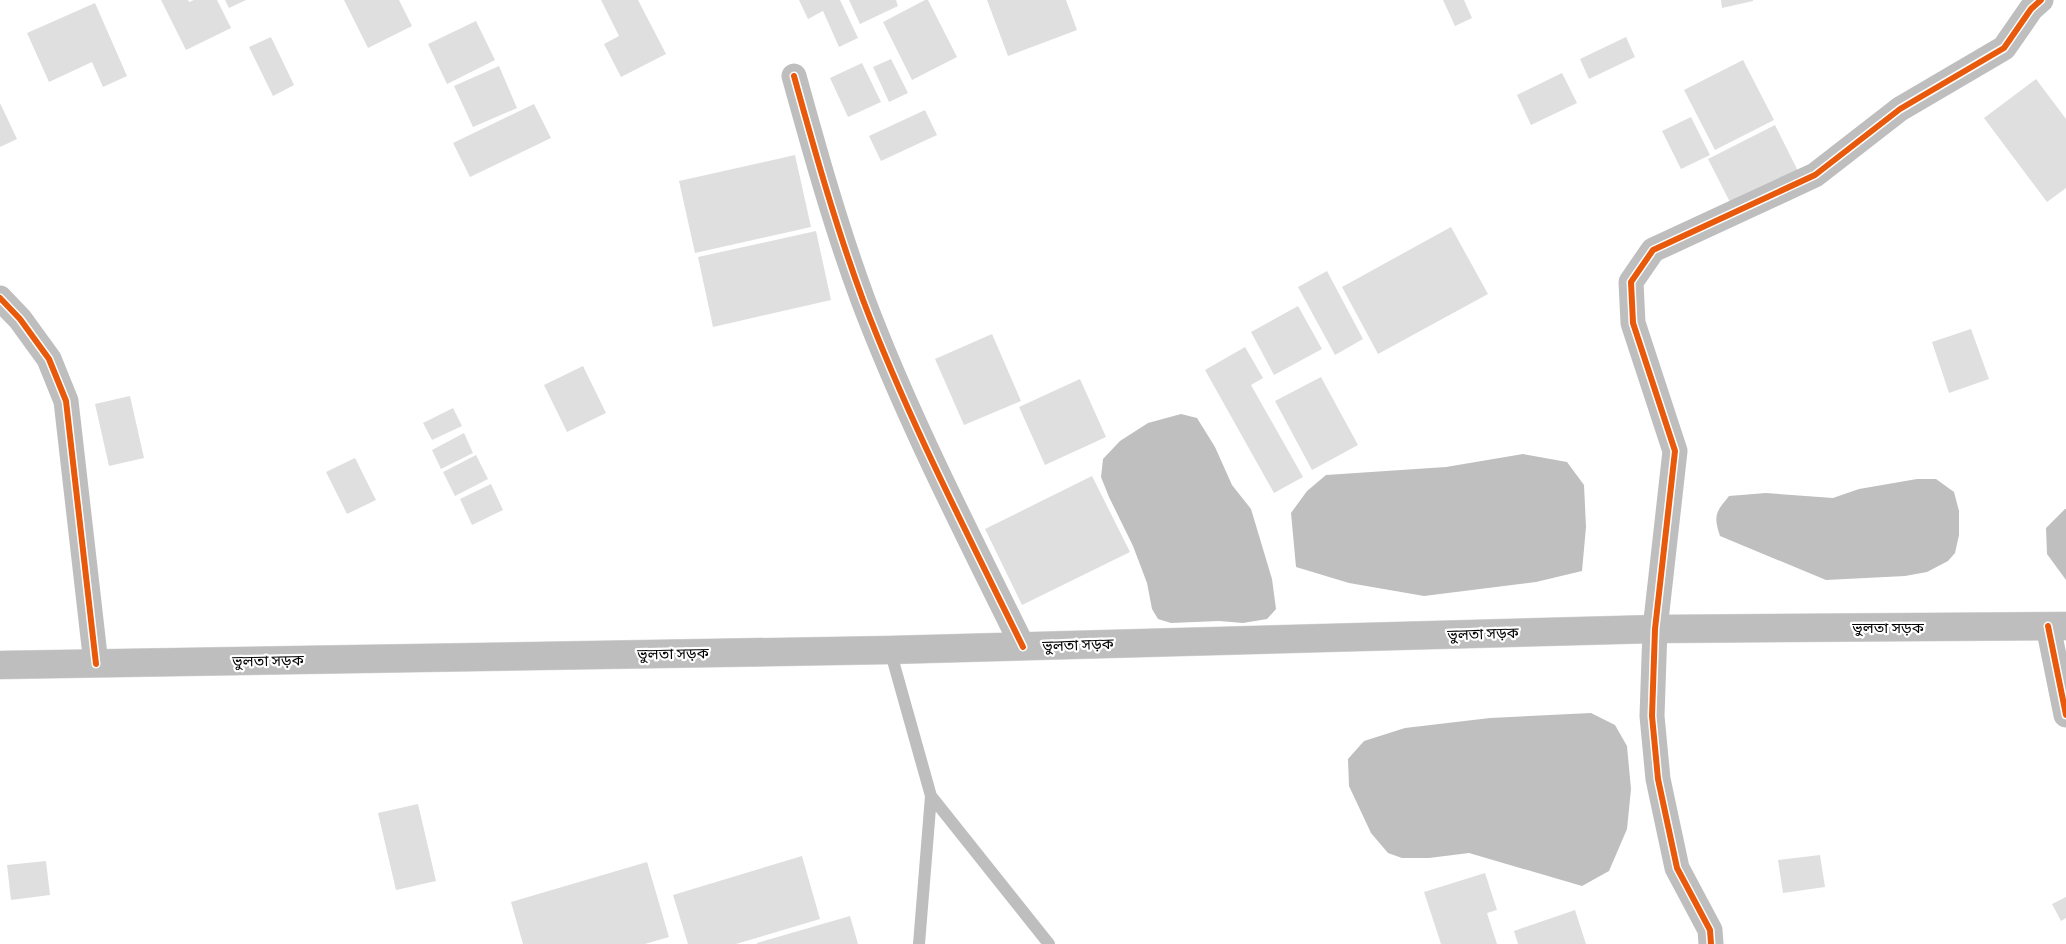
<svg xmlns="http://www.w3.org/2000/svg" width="2066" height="944" viewBox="0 0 2066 944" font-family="Cabin,'Noto Sans Bengali',sans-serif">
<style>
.water{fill:#bfbfbf}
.building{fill:#dfdfdf}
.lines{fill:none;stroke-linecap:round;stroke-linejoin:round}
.trunk-casing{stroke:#dbdbdb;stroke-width:29}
.service{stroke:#bebebe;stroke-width:12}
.minor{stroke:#bebebe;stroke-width:25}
.trunk{stroke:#bebebe;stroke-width:28}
.cycleway-casing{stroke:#fff;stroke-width:9}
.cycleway{stroke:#e8590c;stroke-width:6}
.labels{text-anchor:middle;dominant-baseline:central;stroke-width:4.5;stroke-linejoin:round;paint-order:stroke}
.street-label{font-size:15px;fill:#000;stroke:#fff}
</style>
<rect width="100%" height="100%" fill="#fff"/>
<path class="water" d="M1181 414 1197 418 1215 447 1232 485 1251 509 1272 579 1276 609 1267 619 1243 623 1219 621 1171 623 1158 619 1152 609 1147 583 1133 546 1109 497 1101 477 1103 459 1120 441 1148 423Z
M1523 454 1567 462 1584 485 1586 527 1582 571 1536 582 1424 596 1349 583 1296 567 1291 513 1307 491 1326 475 1446 467Z
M1917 479H1936L1954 492 1959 511V535L1955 553 1948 561 1927 572 1905 576 1826 580 1720 536C1713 515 1716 512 1729 496L1766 493 1833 498 1859 489Z
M2065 509H2066V580L2047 554 2046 528Z
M1591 713 1615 725 1627 746 1631 789 1627 829 1609 871 1582 886 1469 853 1429 858H1402L1388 853 1371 833 1349 786 1348 759 1364 741 1405 728 1490 718Z"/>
<path class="building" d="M161 0H188L189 2 194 0H217L231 28 186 50Z
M225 0H246L229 8Z
M344 0H399L412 26 368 48Z
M601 0H638L666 54 621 77 604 44 619 36Z
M799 0H840L858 38 839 47 823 11 808 19Z
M849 0H896L898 6 860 24Z
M925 0H928L957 57 912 80 883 22Z
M987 0H1066L1077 30 1008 56Z
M1443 0H1464L1472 18 1455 26Z
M1721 0H1753V1L1722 8Z
M95 3 127 76 103 87 92 62 49 82 27 33Z
M476 21 495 60 447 84 428 44Z
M271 37 294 85 273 96 249 47Z
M1626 37 1635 57 1589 79 1580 59Z
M891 59 908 93 889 102 873 67Z
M1743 60 1774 120 1715 150 1684 90Z
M862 63 881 102 848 117 830 78Z
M499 66 517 108 473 127 454 86Z
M1562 73 1577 103 1531 125 1517 95Z
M2036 79 2066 119V188L2047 202 1984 118Z
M0 103 17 139 0 147Z
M534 104 551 138 470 177 453 143Z
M925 110 937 135 881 161 869 136Z
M1691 117 1710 155 1681 169 1662 131Z
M1775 125 1799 173 1732 206 1708 159Z
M795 155 811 227 695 253 679 181Z
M1451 227 1488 294 1378 354 1342 287Z
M816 231 831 300 713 327 698 257Z
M1327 271 1363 339 1335 355 1298 287Z
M1298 306 1322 349 1274 375 1251 332Z
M1971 329 1989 379 1949 393 1932 342Z
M992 334 1021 401 964 425 935 359Z
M1245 347 1263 378 1251 385 1303 477 1274 493 1205 370Z
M583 366 606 413 567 432 544 385Z
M1321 377 1358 445 1312 470 1275 401Z
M1080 379 1106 437 1045 465 1019 407Z
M130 396 144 458 109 466 95 404Z
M453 408 462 426 432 440 423 423Z
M464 433 473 453 441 469 432 450Z
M476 455 488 479 455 496 443 472Z
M355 458 376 500 347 514 326 472Z
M1092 476 1130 552 1022 605 985 529Z
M491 484 503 510 472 525 460 499Z
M418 804 436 881 396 890 378 813Z
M1820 855 1825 887 1783 893 1778 860Z
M802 856 820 919 736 944H688L673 895Z
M46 861 50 895 11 900 7 865Z
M647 862 669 937 645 944H523L511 902Z
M1485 873 1497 910 1487 913 1497 944H1441L1424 892Z
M2066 897V918L2061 921 2052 904Z
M1575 910 1586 944H1518L1514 931Z
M850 916 858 944H757V943Z"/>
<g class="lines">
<g class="trunk-casing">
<path id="trunk" d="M0 665 890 650 1655 629 2066 626"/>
</g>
<path class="service" d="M890 650 931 796 919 944
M931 796 1049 944"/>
<path class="minor" d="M794 76C815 152 836 227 863 300 908 419 967 533 1023 647
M0 298 20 319 49 359 66 401 96 664
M2048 626 2066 715
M1711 944 1710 930 1677 868 1658 779 1652 716 1655 629 1675 451 1633 323 1631 282 1653 250 1815 175 1900 109 2004 48 2031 9 2041 0"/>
<use href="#trunk" class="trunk"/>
<g class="cycleway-casing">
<path id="cycleway" d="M794 76C815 152 836 227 863 300 908 419 967 533 1023 647
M0 298 20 319 49 359 66 401 96 664
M2048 626 2066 715
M1711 944 1710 930 1677 868 1658 779 1652 716 1655 629 1675 451 1633 323 1631 282 1653 250 1815 175 1900 109 2004 48 2031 9 2041 0"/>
</g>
<use href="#cycleway" class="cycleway"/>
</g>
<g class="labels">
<g class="street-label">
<text x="1888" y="628">ভুলতা সড়ক</text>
<text transform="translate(1483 634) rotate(-2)">ভুলতা সড়ক</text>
<text transform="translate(1078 645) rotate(-2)">ভুলতা সড়ক</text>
<text transform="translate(673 654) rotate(-1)">ভুলতা সড়ক</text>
<text transform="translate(268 661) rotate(-1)">ভুলতা সড়ক</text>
</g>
</g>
</svg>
